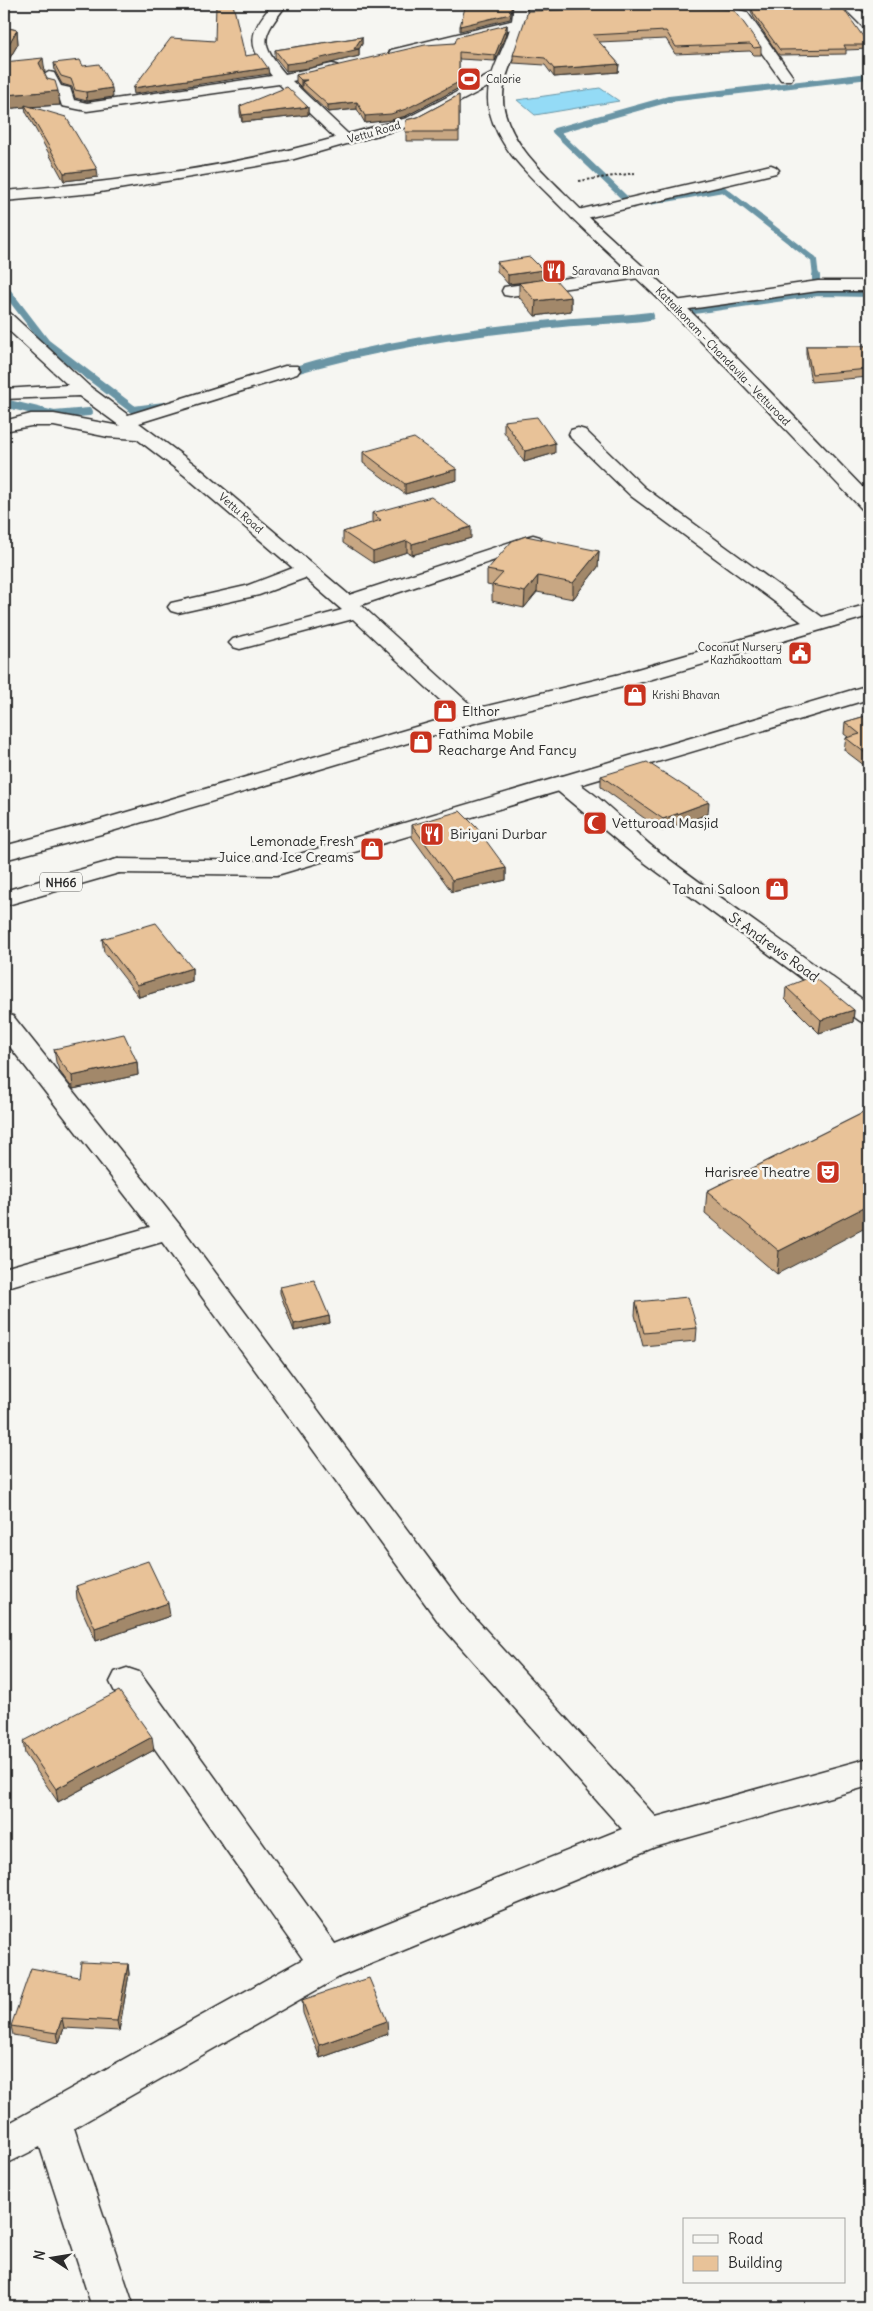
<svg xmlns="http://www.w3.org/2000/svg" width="873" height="2311" viewBox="0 0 873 2311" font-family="Delius,sans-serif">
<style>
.water{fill:#94dbf6;stroke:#6a95a5}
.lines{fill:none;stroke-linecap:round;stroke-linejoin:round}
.stream-far1{stroke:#6a95a5;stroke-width:6}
.stream{stroke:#6a95a5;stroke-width:8}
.minor-casing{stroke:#2b2b2b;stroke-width:3}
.major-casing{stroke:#2b2b2b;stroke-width:3}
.highway-casing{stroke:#2b2b2b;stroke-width:3}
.path{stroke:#2b2b2b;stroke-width:2;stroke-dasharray:2.5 2;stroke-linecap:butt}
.minor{fill:#f6f6f2;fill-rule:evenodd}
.major{fill:#f6f6f2;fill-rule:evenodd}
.highway{fill:#f6f6f2;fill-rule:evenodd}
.wall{fill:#c8a783;stroke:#2b2b2b}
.shaded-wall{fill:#a2886a;stroke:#2b2b2b}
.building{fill:#e8c298;stroke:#2b2b2b}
.labels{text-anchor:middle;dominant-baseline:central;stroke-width:5;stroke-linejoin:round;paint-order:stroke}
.far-poi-label{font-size:11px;fill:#2b2b2b;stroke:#f6f6f2;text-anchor:start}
.far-street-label{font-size:11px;fill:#2b2b2b;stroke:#f6f6f2}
.shield{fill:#f6f6f2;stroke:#686867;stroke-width:1}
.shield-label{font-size:12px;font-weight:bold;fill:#2b2b2b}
.poi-label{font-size:14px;fill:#2b2b2b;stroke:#f6f6f2;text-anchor:start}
.street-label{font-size:14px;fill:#2b2b2b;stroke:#f6f6f2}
</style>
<rect width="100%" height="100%" fill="#f6f6f2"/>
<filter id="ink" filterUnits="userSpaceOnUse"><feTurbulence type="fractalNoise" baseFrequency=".02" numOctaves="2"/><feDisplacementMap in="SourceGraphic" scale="10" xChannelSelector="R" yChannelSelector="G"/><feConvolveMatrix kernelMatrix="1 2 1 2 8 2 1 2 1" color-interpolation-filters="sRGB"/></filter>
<g filter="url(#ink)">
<path class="water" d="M600 88 619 101 535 115 517 100Z"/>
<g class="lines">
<path class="stream-far1" d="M816 277 814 260 723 189 632 205 555 131 669 99 869 76"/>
<path class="stream" d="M816 276V279
M4 288 46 343 134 410 164 406
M687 311 818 292 869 293
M285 373C376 345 468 332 562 323 592 320 621 320 650 316
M4 403 54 415 89 412"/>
<g class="minor-casing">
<path id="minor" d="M273 4H287C263 36 257 41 285 74L332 64 337 65 339 68 337 71 292 81 348 134 407 118 493 73 498 72 505 76 503 79 417 124 287 161 94 193 4 201V191C114 182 228 168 335 138L279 84 87 111 62 106 58 94 50 92 42 76 49 72 54 73 61 86 70 88 74 100 87 103 272 76C247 47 247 33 273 4Z
M714 4 747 12 793 77 791 80H781L737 18 714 12 660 13 653 9 660 5Z
M840 4H854L869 18V29L864 28Z
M519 19 526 23 524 26 396 57 389 53 391 50Z
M771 165 776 167 779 170 776 173 578 220 572 218 570 215 572 212 578 210Z
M641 268 647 269 649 273 647 277 510 296 504 295 502 291 504 287 510 286Z
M818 281H869V291H818L675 311 669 310 666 306 669 302 675 301Z
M4 312 10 313 89 386 128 415 285 366H297L300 370 297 374 139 423 198 467 349 595 526 537 533 535 540 537 543 541 540 545 361 605 475 709 620 674 802 622 631 496 571 438 569 434 571 430 578 428 585 430 645 488 822 617 869 604V616L635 684 478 722 109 832 4 860V846L93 822 456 715 353 619 240 649 233 647 229 643 233 639 342 610 305 578 259 595 178 613 171 611 168 607 171 603 246 586 293 568 184 475 137 439 108 437 54 426H31L4 431V421L31 414H54L120 426 79 396 4 399V389L68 385 4 326Z
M869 685V699L277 875 118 873 110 871 106 866 110 861 118 859 276 861Z
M4 1014 13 1016 179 1224 464 1606 656 1817 869 1758V1786L655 1847 341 1976 74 2128 134 2307H92L40 2147 4 2165V2126L303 1959 115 1692 110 1682 115 1672 127 1668 139 1672 335 1944 622 1829 440 1624 162 1242 4 1288V1268L150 1227 4 1039Z"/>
</g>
<g class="major-casing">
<path id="major" d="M513 4H526C531 41 494 73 505 113 514 145 539 168 562 191 600 230 642 264 681 302 745 365 807 430 869 494V511L862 509C798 443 735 375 670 310 630 271 588 235 549 195 525 171 499 147 490 113 479 73 516 42 513 4Z
M562 776C590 783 630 829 654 848 725 902 798 952 869 1004V1024L860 1021 637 857 554 788 551 783 554 778Z"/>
</g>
<g class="highway-casing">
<path id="highway" d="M118 859 126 861 130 866 126 871 4 906V891Z"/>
</g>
<path class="path" d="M579 181 635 173"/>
<use href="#minor" class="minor"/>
<use href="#major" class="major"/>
<use href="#highway" class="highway"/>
</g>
<path class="wall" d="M527 4H638L528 7Z
M686 7 761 47V55H754L750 51 675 54 666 39 599 42 619 64 618 72 554 77 545 65 513 63V55Z
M751 7 869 45V49L846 50V54L779 55 754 18 751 11Z
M507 25V32L495 61 459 59V88L406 116 391 120 365 123 357 109 328 112 302 88V87H301L296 82V75L455 43Z
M4 27 17 30 18 44 8 61 45 72 44 73 60 105 32 107 98 177 64 181 26 112 25 107 4 109Z
M362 37V44L359 49V56L310 68 286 71 275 57V50Z
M54 63 83 66 113 97 87 101 75 98 72 87 62 84 55 71Z
M459 95V141H406V120L418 117Z
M240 106 308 107V115L242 122 240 113Z
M497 262 542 280 571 297V311L535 316 519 297V283L508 284 497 271Z
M806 346H869V377L811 382 806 354Z
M504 421 555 453 524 462 504 432Z
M363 452 457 480 405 494 363 463Z
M372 513 471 538 412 555 407 552 373 563 343 543V532L372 523Z
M599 551 598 567 573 599 537 592 524 608 492 601V586L487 585V570Z
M869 715V769L844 750 846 738 848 737 844 734 845 722Z
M601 776 708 814 662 831 601 787Z
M412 825 506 868V880L452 892 412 837Z
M102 939 192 968V981L139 997 104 952Z
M786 987 854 1010 853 1022 819 1033 785 999Z
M54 1049 137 1062 138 1075 73 1089 60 1072 56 1062Z
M869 1110 777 1274 705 1213 707 1191Z
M280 1287 329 1316 330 1323 294 1331 280 1293Z
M636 1302 697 1328 696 1341 643 1346 635 1315Z
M76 1586 170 1616 96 1641 77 1599Z
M23 1741 154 1750 58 1802 25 1754Z
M128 1964 129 1974 119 2031 64 2028 59 2043 13 2035 11 2026 79 1977Z
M302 2000 388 2034 320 2058 303 2013Z"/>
<path class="shaded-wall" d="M513 4 510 19 460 31V26Z
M507 25V32L495 61V55Z
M17 30 18 44 4 68V52Z
M362 37V44L359 49V56L310 68 286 71V64L354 49Z
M43 58 45 72 40 77 39 63Z
M619 64 618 72 554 77V69Z
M268 68 269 74 134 94 133 88Z
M301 80H307L302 82V87H301Z
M459 82V88L406 116 391 120 365 123V116Z
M112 88 113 97 87 101 86 92Z
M58 91 60 105 27 107 25 105V107L4 109V95Z
M357 102V109L328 112V105Z
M308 107V115L242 122V115Z
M97 169 98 177 64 181V173Z
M543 270 542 280 508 284V275Z
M571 297V311L535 316 536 301Z
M555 443V453L524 462 525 451Z
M457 469V480L405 494V484Z
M471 527V538L412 555V544Z
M407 541V552L373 563V552Z
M599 551 598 567 573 599V583Z
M538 576 537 592 524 608 525 592Z
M709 802 708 814 662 831 663 819Z
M506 868V880L452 892V880Z
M192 968V981L139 997 137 985Z
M854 1010 853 1022 819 1033 821 1020Z
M137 1062 138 1075 73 1089 72 1076Z
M869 1205V1226L777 1274 779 1251Z
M329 1316 330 1323 294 1331V1324Z
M168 1603 170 1616 96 1641 95 1628Z
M152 1737 154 1750 58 1802 56 1789Z
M128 1964 129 1974 119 2031 117 2021Z
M62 2018 64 2028 59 2043 57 2033Z
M387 2021 388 2034 320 2058 319 2045Z"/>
<path class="building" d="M216 4H233L245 56 258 54 268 68 133 88 171 38 215 41Z
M466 4H512L510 14 460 26Z
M768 4H840L869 45H844L846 49 780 50 754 14 751 7 768 6Z
M686 7 730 9 736 12 761 47 754 48 750 44 676 47 666 31 593 35 619 64 554 69 545 58 513 55 528 11Z
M507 25 495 55 459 52V82L406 109 391 114 365 116 357 102 328 105 302 82 307 80H301L296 75 425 45 455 43 457 37Z
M4 27 17 30 4 52Z
M362 37 354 49H359L309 61 286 64 275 50Z
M43 58 39 63 47 79 55 81 58 91 4 95V62Z
M80 60 83 66 99 64 112 88 86 92 75 90 71 79 61 76 54 63Z
M287 87 308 107 242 115 240 106Z
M459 95V132H405L406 120 418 117Z
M25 105 66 117 97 169 64 173Z
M530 257 543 270 508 275 497 262Z
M554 278 571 297 536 301 519 283Z
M806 346H869V369L812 374Z
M537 417 555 443 525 451 504 421Z
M414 438 457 469 405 484 363 452Z
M431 497 471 527 412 544 407 541 373 552 343 532 381 520 372 513Z
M526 536 599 551 573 583 538 576 525 592 492 585 503 573 487 570 512 541Z
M869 715V756L846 738 860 734 845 722Z
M647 762 709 802 663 819 601 776Z
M460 811 476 827 506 868 452 880 412 825Z
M156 923 192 968 137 985 102 939Z
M813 976 854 1010 821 1020 786 987Z
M124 1034 137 1062 72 1076 59 1060 54 1049Z
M869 1110V1205L779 1251 707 1191Z
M314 1280 329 1316 294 1324 280 1287Z
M688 1297 697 1328 644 1333 636 1302Z
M148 1561 168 1603 95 1628 76 1586Z
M119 1691 152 1737 56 1789 23 1741Z
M81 1962 128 1964 117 2021 62 2018 57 2033 11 2026 31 1968 79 1977Z
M369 1978 387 2021 319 2045 302 2000Z"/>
</g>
<defs>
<g id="stadium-square" transform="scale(1.25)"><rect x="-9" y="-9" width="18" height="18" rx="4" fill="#c8321e" stroke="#f6f6f2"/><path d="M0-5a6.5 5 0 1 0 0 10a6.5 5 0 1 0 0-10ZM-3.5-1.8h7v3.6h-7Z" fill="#fff"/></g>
<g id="restaurant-square" transform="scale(1.25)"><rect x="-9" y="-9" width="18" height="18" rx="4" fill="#c8321e" stroke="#f6f6f2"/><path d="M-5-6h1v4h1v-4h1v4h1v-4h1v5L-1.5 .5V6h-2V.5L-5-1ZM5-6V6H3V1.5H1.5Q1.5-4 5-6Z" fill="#fff"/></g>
<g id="civic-square" transform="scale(1.25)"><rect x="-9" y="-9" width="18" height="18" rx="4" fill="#c8321e" stroke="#f6f6f2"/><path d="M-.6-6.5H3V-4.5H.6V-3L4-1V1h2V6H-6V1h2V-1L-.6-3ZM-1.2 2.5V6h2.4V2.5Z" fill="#fff"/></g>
<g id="shop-square" transform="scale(1.25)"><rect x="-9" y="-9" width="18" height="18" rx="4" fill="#c8321e" stroke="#f6f6f2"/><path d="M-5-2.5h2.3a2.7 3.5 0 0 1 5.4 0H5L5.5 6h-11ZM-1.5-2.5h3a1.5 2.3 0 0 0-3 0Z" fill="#fff"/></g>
<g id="mosque-square" transform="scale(1.25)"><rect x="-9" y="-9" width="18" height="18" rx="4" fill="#c8321e" stroke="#f6f6f2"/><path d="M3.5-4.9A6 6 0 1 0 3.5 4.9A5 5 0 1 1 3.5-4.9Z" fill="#fff"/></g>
<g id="theatre-square" transform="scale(1.25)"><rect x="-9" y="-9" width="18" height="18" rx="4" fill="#c8321e" stroke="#f6f6f2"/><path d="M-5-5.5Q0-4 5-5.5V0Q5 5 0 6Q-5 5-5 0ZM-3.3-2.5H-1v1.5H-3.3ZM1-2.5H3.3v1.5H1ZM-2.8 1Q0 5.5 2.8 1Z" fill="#fff"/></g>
</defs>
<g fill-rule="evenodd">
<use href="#stadium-square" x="469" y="79"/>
<use href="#restaurant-square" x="554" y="271"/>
<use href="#civic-square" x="800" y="653"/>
<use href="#shop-square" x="635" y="695"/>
<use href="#shop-square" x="445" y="711"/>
<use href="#shop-square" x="421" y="742"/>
<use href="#mosque-square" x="595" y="823"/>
<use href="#restaurant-square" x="432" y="834"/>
<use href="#shop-square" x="372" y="849"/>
<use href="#shop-square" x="777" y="889"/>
<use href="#theatre-square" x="828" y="1172"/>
</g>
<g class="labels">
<g class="far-poi-label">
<text x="486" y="79">Calorie</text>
<text x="572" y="271">Saravana Bhavan</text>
<text x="782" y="647" text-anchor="end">Coconut Nursery<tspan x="782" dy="13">Kazhakoottam</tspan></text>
<text x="652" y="695">Krishi Bhavan</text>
</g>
<g class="far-street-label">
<text transform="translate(374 132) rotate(-16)">Vettu Road</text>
<text transform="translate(723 356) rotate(46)">Kattaikonam - Chandavila - Vetturoad</text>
<text transform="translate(241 513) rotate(41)">Vettu Road</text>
</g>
<rect class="shield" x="40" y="872.5" width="42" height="19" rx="4"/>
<g class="shield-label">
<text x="61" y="882">NH66</text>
</g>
<g class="poi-label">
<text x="462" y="711">Elthor</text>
<text x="438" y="734">Fathima Mobile<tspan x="438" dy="16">Reacharge And Fancy</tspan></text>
<text x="612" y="823">Vetturoad Masjid</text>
<text x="450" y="834">Biriyani Durbar</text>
<text x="354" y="841" text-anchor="end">Lemonade Fresh<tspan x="354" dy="16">Juice and Ice Creams</tspan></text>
<text x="760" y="889" text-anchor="end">Tahani Saloon</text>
<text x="810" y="1172" text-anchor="end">Harisree Theatre</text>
</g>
<g class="street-label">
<text transform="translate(774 947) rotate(36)">St Andrews Road</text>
</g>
</g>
<rect width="873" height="2311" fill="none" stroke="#f6f6f2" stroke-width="20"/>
<rect x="10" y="10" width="853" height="2291" fill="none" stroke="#2b2b2b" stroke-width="2" filter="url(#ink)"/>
<rect x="683" y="2218" width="162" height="65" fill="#f6f6f2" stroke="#a5a5a2"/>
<rect x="693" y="2235" width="25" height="8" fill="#f6f6f2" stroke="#a5a5a2"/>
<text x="728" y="2244" font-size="15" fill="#2b2b2b">Road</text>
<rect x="693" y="2256" width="25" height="15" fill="#e8c298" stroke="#a5a5a2"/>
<text x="728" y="2268" font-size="15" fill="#2b2b2b">Building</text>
<g transform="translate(52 2258) rotate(282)" stroke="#f6f6f2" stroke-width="4" paint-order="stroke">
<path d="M0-4L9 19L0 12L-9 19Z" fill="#2b2b2b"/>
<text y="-8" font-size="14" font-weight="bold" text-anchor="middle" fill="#2b2b2b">N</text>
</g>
</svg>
